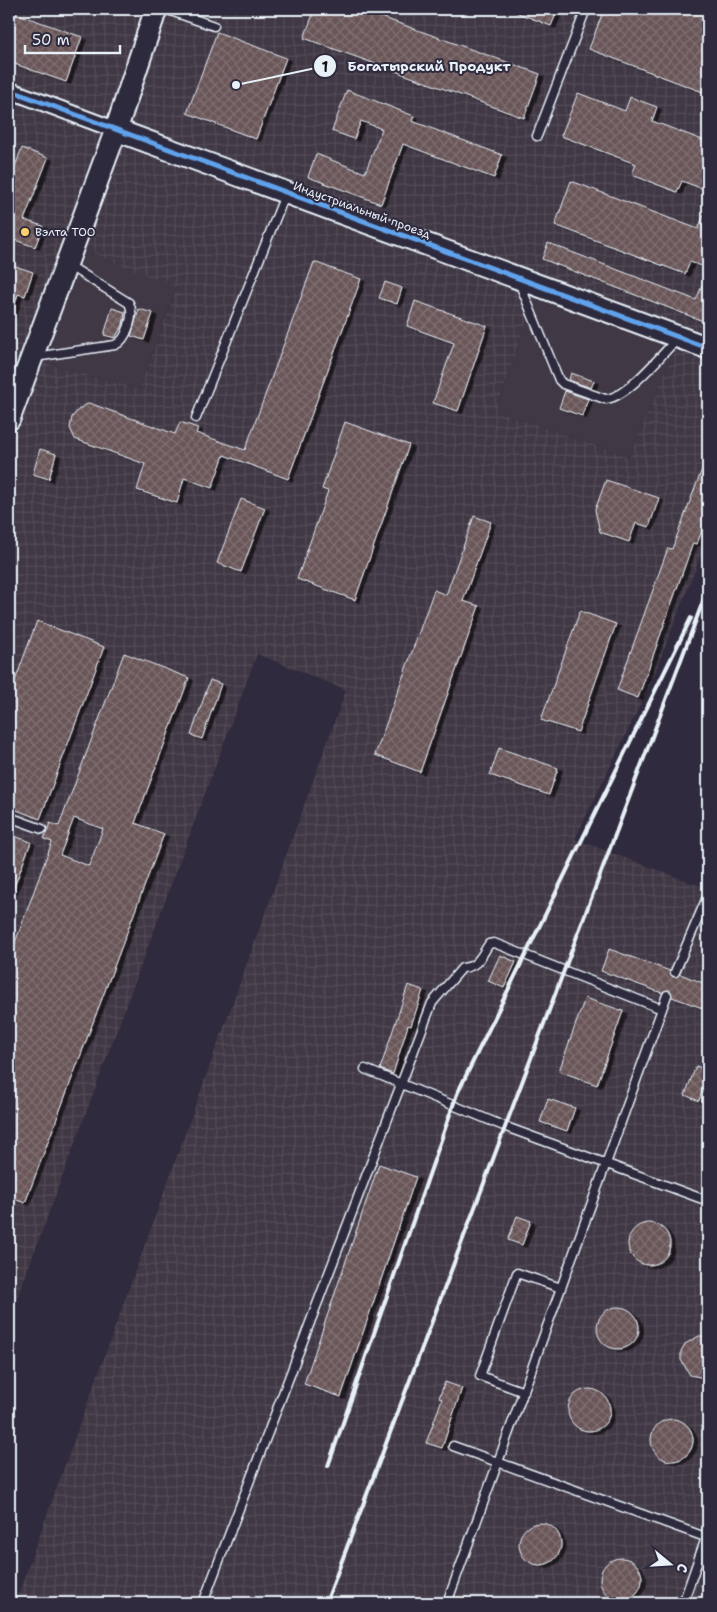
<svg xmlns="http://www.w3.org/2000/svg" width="717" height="1612" viewBox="0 0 717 1612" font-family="'Shantell Sans',sans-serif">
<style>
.built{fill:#413745}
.industrial{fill:url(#industrial-grid)}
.building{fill:url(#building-cross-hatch);stroke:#e8f1f8;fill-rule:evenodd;filter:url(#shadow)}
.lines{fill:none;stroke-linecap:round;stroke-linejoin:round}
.lane-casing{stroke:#e8f1f8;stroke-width:11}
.street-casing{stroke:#e8f1f8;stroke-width:19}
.secondary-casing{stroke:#e8f1f8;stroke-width:25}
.lane{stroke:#2f2a3d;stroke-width:8}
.street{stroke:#2f2a3d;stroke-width:15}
.secondary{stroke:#2f2a3d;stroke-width:21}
.rail{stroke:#e8f1f8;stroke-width:4}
.cycleway-casing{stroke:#2f2a3d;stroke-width:8}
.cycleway{stroke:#60a3ed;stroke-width:5}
.poi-dot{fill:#ffd166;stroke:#2f2a3d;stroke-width:2}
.labels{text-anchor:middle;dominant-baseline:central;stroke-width:4;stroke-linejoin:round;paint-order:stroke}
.street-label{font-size:12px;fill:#e8f1f8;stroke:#2f2a3d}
.poi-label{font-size:12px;fill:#e8f1f8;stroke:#2f2a3d;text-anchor:start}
.leader{fill:none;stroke:#e8f1f8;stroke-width:2}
.callout-dot{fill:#e8f1f8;stroke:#2f2a3d;stroke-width:2}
.mark-label{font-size:15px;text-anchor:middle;font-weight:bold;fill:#111}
.callout-label{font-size:14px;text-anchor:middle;font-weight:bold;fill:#e8f1f8;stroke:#2f2a3d;stroke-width:4;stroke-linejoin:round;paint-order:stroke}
</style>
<defs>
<pattern id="industrial-grid" width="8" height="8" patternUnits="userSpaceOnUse" patternTransform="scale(1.25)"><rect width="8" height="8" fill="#413745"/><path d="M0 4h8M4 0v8" fill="none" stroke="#534b57"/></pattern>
<pattern id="building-cross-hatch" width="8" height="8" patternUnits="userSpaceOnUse" patternTransform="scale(1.25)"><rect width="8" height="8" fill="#6a5658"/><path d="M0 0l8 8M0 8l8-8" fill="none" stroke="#7f6f71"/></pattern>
<filter id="shadow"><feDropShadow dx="4.5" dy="2.5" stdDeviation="0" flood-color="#0009"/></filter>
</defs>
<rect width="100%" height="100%" fill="#2f2a3d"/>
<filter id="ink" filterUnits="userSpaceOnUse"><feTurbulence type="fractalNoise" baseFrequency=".02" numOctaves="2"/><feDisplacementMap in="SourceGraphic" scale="10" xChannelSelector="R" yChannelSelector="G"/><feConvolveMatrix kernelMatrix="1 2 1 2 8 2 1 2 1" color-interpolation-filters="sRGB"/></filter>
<g filter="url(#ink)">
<path class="built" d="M81 249 177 286 139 389 40 362Z
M535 297 676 347 629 457 496 411Z"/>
<path class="industrial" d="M9 9H146L110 119 9 81Z
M164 9H708V341L126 126Z
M9 101 104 135 9 391Z
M119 145 535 297 496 411 629 457 676 347 708 359V537L651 683 575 839 708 889V1603H15L346 690 257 654 9 1320V447L40 362 139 389 177 287 81 249Z"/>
<path class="building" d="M315 9H359L540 74 524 118 304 38Z
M508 9H558L551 26Z
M604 9H708V94L589 49Z
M9 11 82 37 66 82 9 62Z
M217 32 286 58 256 139 187 113Z
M347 90 414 116 412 121 502 155 494 178 403 144 381 204 308 177 316 154 365 173 382 129 361 121 354 139 332 131Z
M578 93 625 111 630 97 657 107 652 121 708 142V191L682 181 677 192 632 175 636 164 561 136Z
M22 148 48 158 24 220 43 226 35 247 9 238V182Z
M571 181 698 229 708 205V268L690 262 685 274 555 225Z
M548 243 696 300 708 271V323L542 259Z
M314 262 361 279 288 479 224 455 212 488 184 478 177 503 137 490 145 464 75 439 70 428 72 417 79 409 89 403 175 434 180 422 198 428 196 433 245 450Z
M9 264 33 272 25 296 18 294 11 317 9 316Z
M385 282 402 288 397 304 379 298Z
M415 301 487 326 458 411 433 403 454 343 407 326Z
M112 308 125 312 123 325 115 338 104 335Z
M139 309 153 313 144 340 131 336Z
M571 373 594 381 591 388 569 380Z
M565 391 588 399 582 416 559 408Z
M345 422 409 445 355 600 297 579 328 491 322 489Z
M40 449 56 454 49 479 33 474Z
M707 456 708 514 697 544 693 543 638 698 617 690 668 548 672 549Z
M606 480 659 498 649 527 636 523 629 542 600 532 595 510Z
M241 499 265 508 241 572 217 563Z
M474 516 491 522 463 601 479 606 420 772 375 755 434 590 446 595Z
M580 611 616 624 578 732 541 720Z
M37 621 104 647 40 819 9 807V697Z
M124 653 189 678 135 823 164 834 25 1203 9 1197V959L52 842 44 839 50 823 59 826ZM74 818 103 829 89 866 60 855Z
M210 680 221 684 202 739 191 735Z
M499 748 558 768 549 795 490 775Z
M9 834 31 842 10 898H9Z
M609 949 670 971 673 977 680 974 708 985V1010L672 997 668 990 662 993 601 971Z
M500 955 516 962 504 988 488 981Z
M408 985 423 990 411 1026 408 1025 393 1074 380 1069Z
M585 998 623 1011 597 1085 559 1071Z
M696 1066 708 1070 699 1101 685 1095Z
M548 1099 575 1108 567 1131 540 1122Z
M379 1164 416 1177 341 1397 304 1384Z
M517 1216 531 1221 522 1245 508 1240Z
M628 1244a21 21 0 1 1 42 0a21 21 0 1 1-42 0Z
M597 1328a21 21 0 1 1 42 0a21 21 0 1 1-42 0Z
M699 1336H708V1379L690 1375 681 1360V1351L685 1344Z
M445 1382 462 1388 442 1448 426 1443 442 1399 439 1398Z
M568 1410a21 21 0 1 1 42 0a21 21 0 1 1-42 0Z
M651 1440a21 21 0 1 1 42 0a21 21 0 1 1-42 0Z
M519 1544a21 21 0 1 1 42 0a21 21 0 1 1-42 0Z
M600 1579a21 21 0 1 1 42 0a21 21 0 1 1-42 0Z"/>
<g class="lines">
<g class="lane-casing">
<path id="lane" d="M165 9 214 26
M537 136 586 9
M519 282 559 380 563 384 605 399C626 399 662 354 677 339
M35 357 115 345C127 340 135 314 129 303L68 265
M196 418 285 195
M9 817 42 829
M675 972 708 895
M365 1069 506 1127 708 1201
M524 1392 480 1376 517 1273 561 1288
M453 1446 708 1538
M203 1603 432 1003 462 968C478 967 481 956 489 944L494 943 662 1009
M447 1603 667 995
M683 1603 708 1532"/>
</g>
<g class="street-casing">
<path id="street" d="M9 90 116 130"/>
</g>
<g class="secondary-casing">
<path id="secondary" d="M116 130 708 348
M9 419 116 130 156 9"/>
</g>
<use href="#lane" class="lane"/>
<use href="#street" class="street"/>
<use href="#secondary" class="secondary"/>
<path class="rail" d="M328 1466 457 1094 691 618
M326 1603 708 588"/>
<g class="cycleway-casing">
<path id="cycleway" d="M9 90 708 348"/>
</g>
<use href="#cycleway" class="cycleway"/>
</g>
</g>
<circle class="poi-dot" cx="25" cy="232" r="5"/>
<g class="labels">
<g class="street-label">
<text transform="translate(362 210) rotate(20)">Индустриальный проезд</text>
</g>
<g class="poi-label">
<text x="35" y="232">Вэлта ТОО</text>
</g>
</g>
<path class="leader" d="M236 85L325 66"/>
<g class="callout-dot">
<circle cx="236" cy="85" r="5"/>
<circle cx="325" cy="66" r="12"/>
</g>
<g class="mark-label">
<text x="325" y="72">1</text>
</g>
<g class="callout-label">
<text x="429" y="71">Богатырский Продукт</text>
</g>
<rect width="717" height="1612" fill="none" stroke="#2f2a3d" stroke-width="30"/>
<rect x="15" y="15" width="687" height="1582" fill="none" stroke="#e8f1f8" stroke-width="2" filter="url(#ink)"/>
<g transform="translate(670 1564) rotate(108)" stroke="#2f2a3d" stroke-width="4" paint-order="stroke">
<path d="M0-4L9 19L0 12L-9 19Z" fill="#e8f1f8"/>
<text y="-8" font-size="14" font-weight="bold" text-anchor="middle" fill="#e8f1f8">С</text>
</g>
<path d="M25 45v8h95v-8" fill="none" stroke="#e8f1f8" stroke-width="2.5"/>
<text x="32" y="45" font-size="15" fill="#e8f1f8" stroke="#2f2a3d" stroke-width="4" paint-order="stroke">50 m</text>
</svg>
